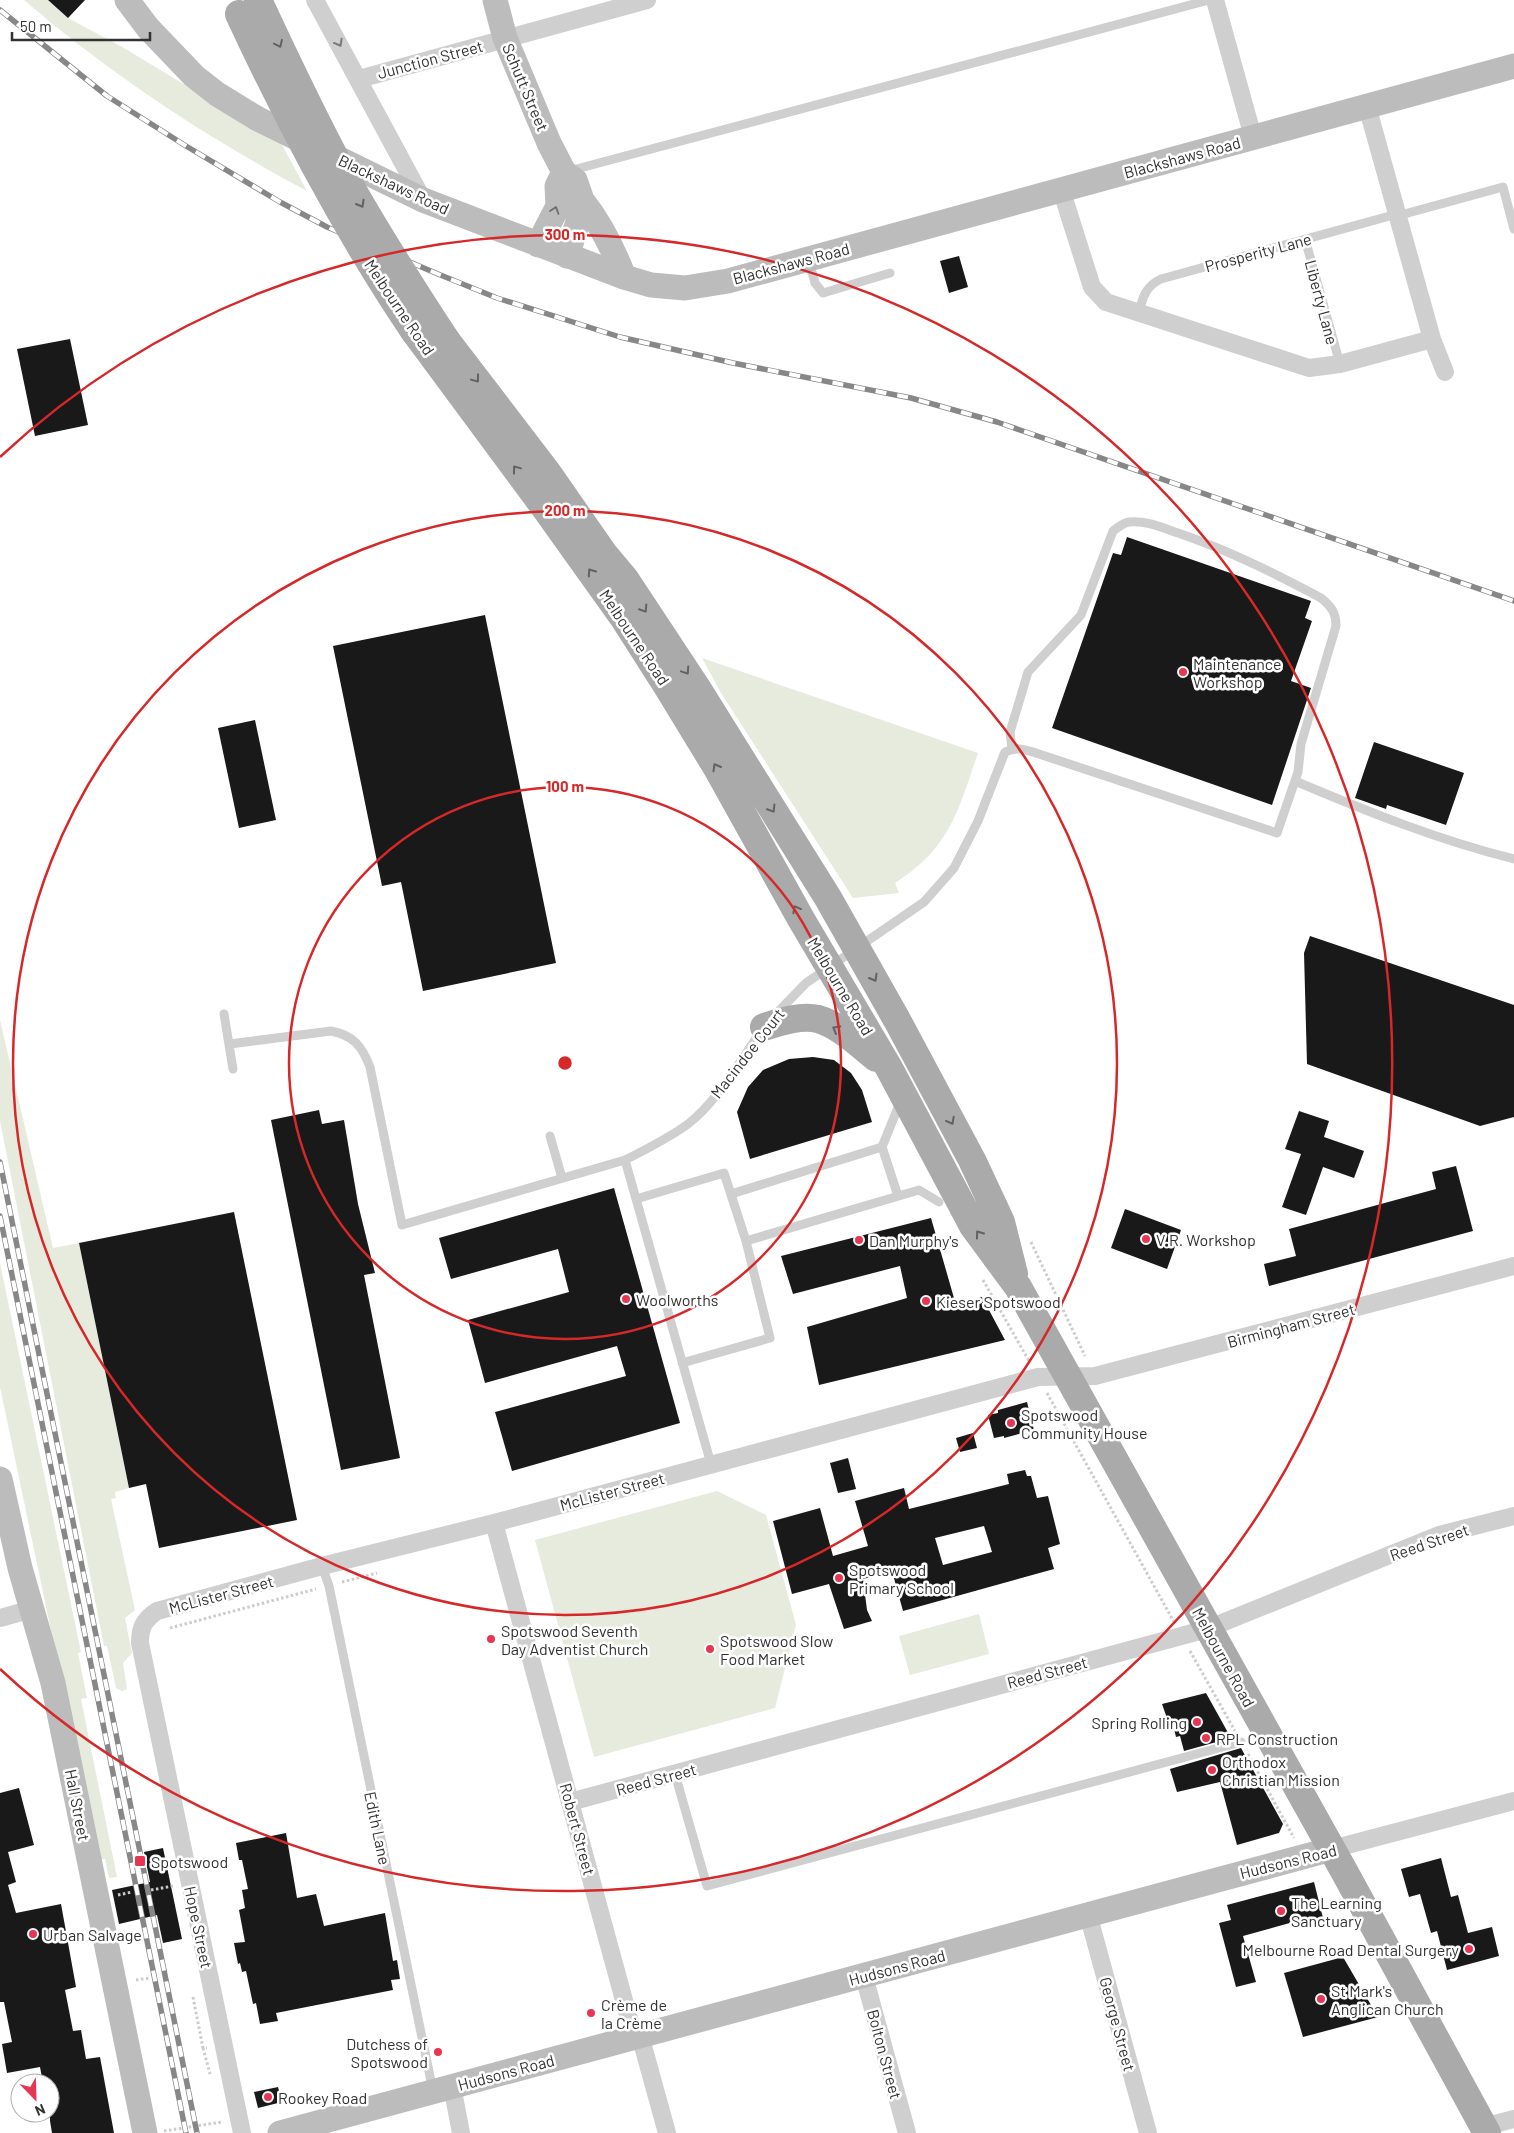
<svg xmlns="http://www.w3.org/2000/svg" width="1514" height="2133" viewBox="0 0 1514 2133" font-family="Barlow,sans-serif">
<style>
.green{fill:#e6ebde}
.building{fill:#191919;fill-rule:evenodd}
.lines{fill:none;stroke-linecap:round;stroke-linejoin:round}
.path{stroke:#ccc;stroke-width:3;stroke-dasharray:2.5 2.5;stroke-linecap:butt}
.lane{stroke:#cfcfcf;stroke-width:9}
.street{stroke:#cfcfcf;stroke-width:18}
.secondary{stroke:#bcbcbc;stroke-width:25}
.primary{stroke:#aaa;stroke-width:28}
.rail-casing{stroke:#878787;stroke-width:5.5}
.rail{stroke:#fff;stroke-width:4;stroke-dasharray:11;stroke-linecap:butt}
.primary-bridge{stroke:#aaa;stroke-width:28}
.oneway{stroke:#797979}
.oneway2{stroke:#626262}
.oneway3{stroke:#707070}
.ring{fill:none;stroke:#d62828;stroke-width:2.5}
.poi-dot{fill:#e73654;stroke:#fff;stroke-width:2}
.labels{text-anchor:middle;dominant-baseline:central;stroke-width:5;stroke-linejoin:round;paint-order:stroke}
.street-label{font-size:16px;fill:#323232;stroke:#fff}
.poi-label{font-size:16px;fill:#323232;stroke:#fff;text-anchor:start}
.centre{fill:#d62828;stroke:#fff;stroke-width:2.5}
.ring-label{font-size:15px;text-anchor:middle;font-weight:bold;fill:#d62828;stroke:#fff;stroke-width:5;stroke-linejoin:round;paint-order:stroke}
</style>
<rect width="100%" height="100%" fill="#fff"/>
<path class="green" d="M24 0H48L68 18 124 48 281 143 307 191C207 138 110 74 24 0Z
M702 658 978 753C958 811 950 848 895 883L899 893 853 898 721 693Z
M0 1020 53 1248 79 1243 129 1488 115 1492 116 1498 111 1499 135 1610 125 1618 132 1653 123 1663 127 1689 122 1691 116 1688 107 1646H104L0 1121Z
M0 1263 81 1652 78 1653 87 1698 81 1699 117 1877 109 1878 105 1859 99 1860 0 1387Z
M717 1491 766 1515 796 1625 775 1708 594 1757 535 1540Z
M979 1614 989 1654 910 1675 899 1636Z"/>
<path class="building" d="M48 0H85L68 18Z
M959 256 968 287 949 293 940 261Z
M70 339 88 425 35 436 17 349Z
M1127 537 1311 601 1305 618 1312 621 1291 681 1311 688 1272 805 1052 728 1113 553 1121 555Z
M485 615 556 963 423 991 401 882 382 886 333 646Z
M255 720 276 820 239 828 218 728Z
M1374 742 1464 773 1446 825 1387 805 1386 809 1355 798Z
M1310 936 1514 1005V1117L1480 1126 1307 1064 1304 953Z
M813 1057 834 1060 851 1073 862 1090 872 1122 750 1159 737 1112 748 1087 763 1070 789 1059Z
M319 1110 322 1124 344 1120 358 1204 375 1273 364 1275 400 1458 341 1470 271 1120Z
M1299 1111 1329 1121 1324 1137 1364 1151 1354 1178 1323 1167 1306 1215 1282 1207 1301 1154 1285 1149Z
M1456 1166 1473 1231 1269 1286 1264 1264 1296 1256 1289 1229 1436 1189 1432 1172Z
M614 1188 680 1423 512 1471 495 1412 626 1376 617 1346 485 1383 468 1320 569 1292 558 1249 451 1279 439 1238Z
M1125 1209 1181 1230 1167 1269 1111 1248Z
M234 1212 297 1520 159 1548 146 1484 129 1488 79 1243Z
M931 1218 956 1305 982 1297 1005 1340 819 1385 807 1327 907 1298 900 1266 793 1294 781 1256Z
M1027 1402 1034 1430 1004 1438V1436L994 1438 988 1415 998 1413V1410Z
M973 1433 977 1448 960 1452 956 1438Z
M848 1458 856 1489 838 1493 830 1463Z
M1025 1470 1027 1476H1031L1037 1498 1048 1496 1060 1544 1048 1548 1054 1569 903 1611 892 1571 863 1579 867 1610 872 1621 844 1629 829 1584 792 1594 773 1521 820 1508 833 1556 868 1546 855 1501 904 1488 909 1509 1009 1484 1007 1474ZM984 1526 992 1552 943 1565 935 1538Z
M1206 1693 1231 1738 1184 1751 1180 1736 1176 1737 1172 1720 1168 1721 1162 1704Z
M1241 1748 1283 1824 1279 1833 1237 1845 1220 1782 1177 1792 1170 1769Z
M19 1788 34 1845 8 1852 16 1882 8 1885 16 1913 61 1904 76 1987 65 1990 73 2031 81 2030 86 2059 100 2057 114 2133H52L50 2121V2083H43L40 2067 7 2073 2 2044 12 2042 4 2002H0V1793Z
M286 1833 297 1898 316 1894 324 1926 385 1913 393 1961 397 1960 400 1979 391 1980 393 1990 276 2013 278 2021 260 2024 256 2003 253 2004 246 1971 242 1972 240 1963 238 1964 234 1943 245 1942 239 1910 245 1908 242 1890 248 1889 242 1860H239L236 1843Z
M163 1848 182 1939 163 1943 157 1915 119 1924 112 1890 150 1882 144 1852Z
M1441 1858 1451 1897 1458 1895 1468 1933 1492 1927 1499 1956 1447 1970 1437 1931 1431 1933 1420 1894 1409 1897 1401 1869Z
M1314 1882 1323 1918 1304 1923V1919L1243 1936 1256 1982 1236 1987 1219 1923 1231 1920 1227 1905Z
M1343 1957 1378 2017 1303 2037 1284 1973Z
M278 2087 282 2102 258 2108 254 2092Z"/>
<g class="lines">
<path class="path" d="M1031 1242 1085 1356
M983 1280 1029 1361
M1047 1393 1174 1622
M342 1582 377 1573
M170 1628 316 1589
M1190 1651 1235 1731
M1248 1754 1294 1838
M151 1890 173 1886
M118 1895 132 1892
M136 1980 150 1978
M193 1997 203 2048H207
M203 2048 210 2074
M164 2131 222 2122"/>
<path class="lane" d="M569 171 1209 0
M1397 216 1503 187 1514 229
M1305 239 1340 364
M809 261 815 283 823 293 890 273
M1139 312C1143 296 1146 286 1161 279L1397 214
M1295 781C1366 811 1438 840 1514 859
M224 1014 233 1069
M776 1014 806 983 924 902 954 868 978 821 1005 752C1016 747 1023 749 1033 752L1277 833 1298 772 1301 744 1336 626C1336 613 1332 607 1321 598 1274 573 1228 550 1178 533 1163 528 1145 520 1129 522 1123 523 1118 527 1113 531L1081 615 1028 672 1010 732 1012 749
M230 1044 331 1031C353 1035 362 1046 370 1067L402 1225 625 1160C647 1149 669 1138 688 1124 717 1102 741 1059 762 1030
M550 1136 562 1178
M882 1147 898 1196
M625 1160 711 1464
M731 1194 882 1147 901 1100
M636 1199 724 1173 746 1241 770 1338 682 1363
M746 1241 919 1190 939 1202
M322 1566 329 1586 433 2091
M675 1774 707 1886 1241 1742"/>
<path class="street" d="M315 0 423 200
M1215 0 1253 137
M359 79 647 0
M1367 106 1432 339 1445 372
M1061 189 1092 287 1106 302 1309 368 1340 364 1432 339
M494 1523 634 2037 643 2046 667 2133
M0 1618 32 1609
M570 1802 1207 1629 1439 1535 1514 1516
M1332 1849 1514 1801
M1088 1914 1148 2133
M864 1976 907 2133
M452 2086 461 2133
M1483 2127 1514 2119
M242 2133 140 1643C140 1627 144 1620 157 1611L322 1566 494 1523 1038 1377 1095 1376 1514 1266"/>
<path class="secondary" d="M127 0 148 28 194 76 217 94 258 119 423 200 624 277 651 285 685 288 728 281 1514 66
M495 0 505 38 549 143 564 172 575 180 582 200 581 212 567 256
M582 200C601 224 613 248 624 277
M538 245 558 206 557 186 564 172
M0 1479 20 1568 53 1683 145 2133
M280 2133 1332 1849"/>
<path class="primary" d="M414 331 545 508 623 617 667 686 717 768 801 919 889 1068 973 1226 1018 1287 1344 1871 1487 2133
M446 340 547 472 604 554 625 579 697 688 828 898 897 1020 972 1160 1001 1222 1014 1274
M764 1027C780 1022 800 1015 818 1019 839 1025 859 1044 876 1058"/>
<g class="rail-casing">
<path id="rail" d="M0 10 107 96 186 146 280 202 327 227 438 274 497 298 620 337 733 363 911 398 997 422 1514 601
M0 1162 197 2133
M0 1216 186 2133"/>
</g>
<use href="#rail" class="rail"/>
<path class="primary-bridge" d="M258 0C285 58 312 115 342 171 374 229 410 285 446 340
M239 14C290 124 346 230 414 331"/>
</g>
<defs><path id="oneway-chevron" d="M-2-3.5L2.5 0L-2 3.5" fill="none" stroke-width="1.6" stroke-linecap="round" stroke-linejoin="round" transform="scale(1.25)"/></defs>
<use class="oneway" href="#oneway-chevron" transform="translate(339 43) rotate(61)"/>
<g class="oneway2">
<use href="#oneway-chevron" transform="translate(279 44) rotate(65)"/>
<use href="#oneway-chevron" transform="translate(361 204) rotate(60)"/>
<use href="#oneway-chevron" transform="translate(476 379) rotate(53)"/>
<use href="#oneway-chevron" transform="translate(516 469) rotate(-127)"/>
<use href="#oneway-chevron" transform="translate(591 572) rotate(-125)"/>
<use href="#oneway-chevron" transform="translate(644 609) rotate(57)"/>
<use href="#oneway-chevron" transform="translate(686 671) rotate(56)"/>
<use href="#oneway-chevron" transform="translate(716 767) rotate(-120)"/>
<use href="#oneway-chevron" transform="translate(772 809) rotate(58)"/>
<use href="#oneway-chevron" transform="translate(796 909) rotate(-119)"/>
<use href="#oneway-chevron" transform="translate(874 978) rotate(60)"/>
<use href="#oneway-chevron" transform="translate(836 1029) rotate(-150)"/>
<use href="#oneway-chevron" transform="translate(951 1121) rotate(62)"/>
<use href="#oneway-chevron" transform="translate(979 1234) rotate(-126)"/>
</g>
<use class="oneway3" href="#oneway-chevron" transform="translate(555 210) rotate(-72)"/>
<g class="ring">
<circle cx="565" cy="1063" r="276"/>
<circle cx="565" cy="1063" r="552"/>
<path d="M0 457A828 828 0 1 1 0 1669"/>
</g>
<g class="poi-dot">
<circle cx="1183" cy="672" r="5"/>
<circle cx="1146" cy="1239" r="5"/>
<circle cx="859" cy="1240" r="5"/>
<circle cx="626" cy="1299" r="5"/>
<circle cx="926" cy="1301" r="5"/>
<circle cx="1011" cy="1423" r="5"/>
<circle cx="839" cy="1578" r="5"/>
<circle cx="491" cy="1639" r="5"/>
<circle cx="710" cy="1649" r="5"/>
<circle cx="1197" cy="1722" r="5"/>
<circle cx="1206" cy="1738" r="5"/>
<circle cx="1212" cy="1770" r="5"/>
<rect x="134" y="1855" width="12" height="12" rx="2.5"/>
<circle cx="1281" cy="1911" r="5"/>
<circle cx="33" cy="1934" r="5"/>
<circle cx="1469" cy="1949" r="5"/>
<circle cx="1321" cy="1999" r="5"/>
<circle cx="591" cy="2013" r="5"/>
<circle cx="438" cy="2052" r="5"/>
<circle cx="268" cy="2097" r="5"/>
</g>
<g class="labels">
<g class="street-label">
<text transform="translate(430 59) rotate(-15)">Junction Street</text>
<text transform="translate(526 87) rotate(67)">Schutt Street</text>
<text transform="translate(1182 157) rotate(-15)">Blackshaws Road</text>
<text transform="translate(394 184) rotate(25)">Blackshaws Road</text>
<text transform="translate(1258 252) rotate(-15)">Prosperity Lane</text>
<text transform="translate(791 263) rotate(-15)">Blackshaws Road</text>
<text transform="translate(1322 302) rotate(75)">Liberty Lane</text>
<text transform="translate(400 307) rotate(56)">Melbourne Road</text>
<text transform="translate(635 637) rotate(56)">Melbourne Road</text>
<text transform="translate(841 986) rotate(59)">Melbourne Road</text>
<text transform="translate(747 1053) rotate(-52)">Macindoe Court</text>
<text transform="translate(1291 1325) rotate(-15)">Birmingham Street</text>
<text transform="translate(612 1491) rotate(-15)">McLister Street</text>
<text transform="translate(1429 1542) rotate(-19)">Reed Street</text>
<text transform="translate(221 1594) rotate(-15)">McLister Street</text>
<text transform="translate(1224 1657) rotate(61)">Melbourne Road</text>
<text transform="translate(1047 1672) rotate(-15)">Reed Street</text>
<text transform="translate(656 1779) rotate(-15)">Reed Street</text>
<text transform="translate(78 1805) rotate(79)">Hall Street</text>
<text transform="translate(378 1828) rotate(78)">Edith Lane</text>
<text transform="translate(578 1829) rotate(75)">Robert Street</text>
<text transform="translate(1288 1861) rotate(-14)">Hudsons Road</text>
<text transform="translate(199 1927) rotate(78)">Hope Street</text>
<text transform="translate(897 1967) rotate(-15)">Hudsons Road</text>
<text transform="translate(1118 2024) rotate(75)">George Street</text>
<text transform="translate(885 2054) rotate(75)">Bolton Street</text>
<text transform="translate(506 2072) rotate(-15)">Hudsons Road</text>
</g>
<g class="poi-label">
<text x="1193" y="663">Maintenance<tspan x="1193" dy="18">Workshop</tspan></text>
<text x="1156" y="1239">V.R. Workshop</text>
<text x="869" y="1240">Dan Murphy's</text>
<text x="636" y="1299">Woolworths</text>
<text x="936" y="1301">Kieser Spotswood</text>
<text x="1021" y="1414">Spotswood<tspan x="1021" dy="18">Community House</tspan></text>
<text x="849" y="1569">Spotswood<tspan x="849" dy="18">Primary School</tspan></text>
<text x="501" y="1630">Spotswood Seventh<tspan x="501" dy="18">Day Adventist Church</tspan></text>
<text x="720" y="1640">Spotswood Slow<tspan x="720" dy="18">Food Market</tspan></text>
<text x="1187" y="1722" text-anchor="end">Spring Rolling</text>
<text x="1216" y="1738">RPL Construction</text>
<text x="1222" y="1761">Orthodox<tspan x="1222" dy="18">Christian Mission</tspan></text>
<text x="151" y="1861">Spotswood</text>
<text x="1291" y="1902">The Learning<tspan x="1291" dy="18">Sanctuary</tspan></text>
<text x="43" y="1934">Urban Salvage</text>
<text x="1459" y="1949" text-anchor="end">Melbourne Road Dental Surgery</text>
<text x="1331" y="1990">St Mark's<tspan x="1331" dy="18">Anglican Church</tspan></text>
<text x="601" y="2004">Crème de<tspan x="601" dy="18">la Crème</tspan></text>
<text x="428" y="2043" text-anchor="end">Dutchess of<tspan x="428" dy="18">Spotswood</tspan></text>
<text x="278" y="2097">Rookey Road</text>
</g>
</g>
<circle cx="565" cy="1063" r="8" class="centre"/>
<g class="ring-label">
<text x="565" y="240">300 m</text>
<text x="565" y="516">200 m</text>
<text x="565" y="792">100 m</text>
</g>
<g transform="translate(35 2098) rotate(157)"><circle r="24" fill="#ffffff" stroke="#adadad"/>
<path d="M0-4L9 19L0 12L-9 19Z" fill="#e73654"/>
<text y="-8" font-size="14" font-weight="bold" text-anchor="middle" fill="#323232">N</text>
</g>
<path d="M12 32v8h138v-8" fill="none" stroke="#323232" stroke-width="2.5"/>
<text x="20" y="32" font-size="15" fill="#323232" stroke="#ffffff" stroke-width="4" paint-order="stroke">50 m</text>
</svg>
